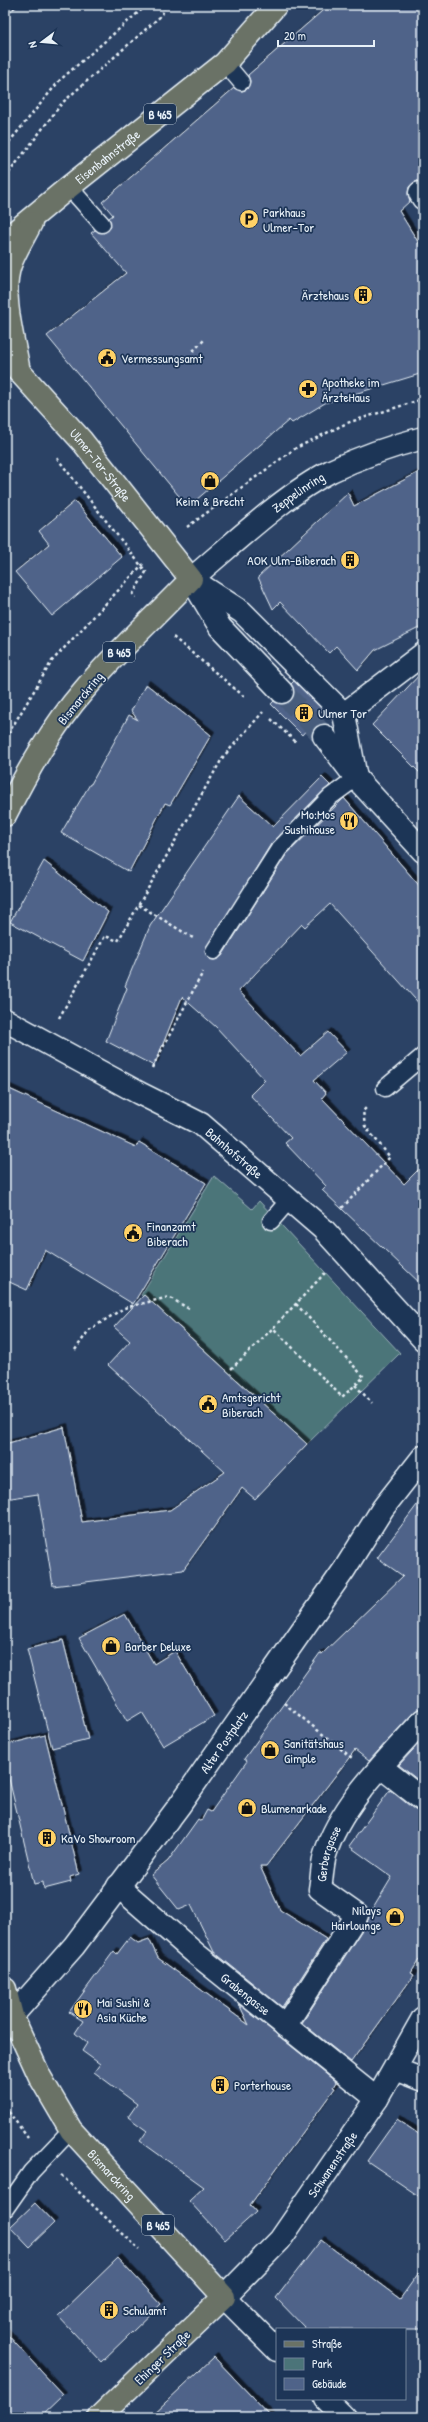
<svg xmlns="http://www.w3.org/2000/svg" width="428" height="2422" viewBox="0 0 428 2422" font-family="'Patrick Hand',sans-serif">
<style>
.green{fill:#4b7479;stroke:#9ab2b8}
.building{fill:#4f6389;stroke:#e8f1f8;filter:url(#shadow)}
.lines{fill:none;stroke-linecap:round;stroke-linejoin:round}
.street-tunnel{stroke:#475c7b;stroke-width:22;stroke-dasharray:22 11;stroke-linecap:butt}
.lane-casing{stroke:#e8f1f8;stroke-width:19}
.street-casing{stroke:#e8f1f8;stroke-width:25}
.secondary-casing{stroke:#e8f1f8;stroke-width:25}
.primary-casing{stroke:#e8f1f8;stroke-width:25}
.path{stroke:#e8f1f8;stroke-width:2.5;stroke-dasharray:3 3;stroke-linecap:butt}
.lane{stroke:#1d3557;stroke-width:16}
.street{stroke:#1d3557;stroke-width:22}
.secondary{stroke:#1d3557;stroke-width:22}
.primary{stroke:#6a7266;stroke-width:22}
.rail-casing{stroke:#e8f1f8;stroke-width:4.5}
.rail{stroke:#1d3557;stroke-width:3;stroke-dasharray:9;stroke-linecap:butt}
.labels{text-anchor:middle;dominant-baseline:central;stroke-width:3.5;stroke-linejoin:round;paint-order:stroke}
.shield{fill:#1d3557;stroke:#abb9c8;stroke-width:1}
.shield-label{font-size:12px;font-weight:bold;fill:#e8f1f8}
.street-label{font-size:13px;fill:#e8f1f8;stroke:#1d3557}
.poi-label{font-size:13px;fill:#e8f1f8;stroke:#1d3557;text-anchor:start}
</style>
<defs>
<filter id="shadow"><feDropShadow dx="3.5" dy="-3.5" stdDeviation="0" flood-color="#0009"/></filter>
</defs>
<rect width="100%" height="100%" fill="#2b4265"/>
<filter id="ink" filterUnits="userSpaceOnUse"><feTurbulence type="fractalNoise" baseFrequency=".025" numOctaves="2"/><feDisplacementMap in="SourceGraphic" scale="8" xChannelSelector="R" yChannelSelector="G"/><feConvolveMatrix kernelMatrix="1 2 1 2 8 2 1 2 1" color-interpolation-filters="sRGB"/></filter>
<g filter="url(#ink)">
<path class="green" d="M214 1176 252 1209 259 1201 400 1353 307 1444 158 1307 141 1295Z"/>
<path class="building" d="M329 5H423V181L414 182 409 187 408 194 410 201 399 211 423 250V373L325 403 292 423 289 420 188 507 47 336 126 273 91 233 95 230 104 233 111 227 109 218 113 215 102 202 234 88 242 91 247 89 250 81 248 75Z
M423 470V626L375 650 358 670 336 646 329 653 280 602 273 609 258 577 348 493 354 506Z
M75 501 122 557 52 616 15 572 49 544 39 531Z
M423 671V776L372 725Z
M294 681 323 710 302 735 271 704 274 701 285 704 291 701 294 695 291 684Z
M146 684 211 735 170 805 165 803 129 872 61 833 90 784H91L129 715 138 720 131 711Z
M322 777 330 785 271 844 205 951 209 959 214 960 222 956 286 855 344 798 423 890V1008L330 904 305 927 302 924 239 991 300 1056 328 1032 347 1052 314 1080 326 1093 322 1098 404 1184 423 1165V1286L322 1190 326 1186 285 1143 291 1138 250 1095 265 1080 216 1027 182 997 154 1066 106 1041 127 988 125 986 150 926 239 796 273 827Z
M44 861 108 912 83 961 10 922Z
M5 1087 136 1147 139 1142 206 1183 133 1304 45 1250 27 1290 5 1280Z
M144 1295 307 1444 255 1499 242 1488 183 1570 53 1586 38 1494 5 1499V1444L64 1427 82 1522 170 1510 225 1472 108 1365 130 1341 114 1327Z
M423 1497V1708L414 1712 369 1761 355 1750 266 1866H260L280 1910 326 1939 282 2007 214 1952 191 1905 179 1910 151 1875 168 1861 198 1819 201 1821 207 1810 211 1812 247 1761 244 1759 320 1653 322 1654 403 1576 377 1558Z
M125 1614 154 1664 175 1651 214 1716 163 1746 142 1712 127 1721 79 1638Z
M63 1640 88 1739 52 1748 27 1649Z
M45 1735 79 1874 70 1877 71 1882 44 1889 43 1882 34 1884 5 1762V1745Z
M423 1739V1784L399 1765Z
M390 1790 415 1810 423 1812V1953L411 1973 414 1975 351 2062 302 2023 367 1922 369 1915 392 1877 349 1846Z
M130 1937 138 1943 149 1939 158 1958 249 2025 239 2004 336 2082 333 2087 335 2088 250 2205 256 2212 225 2240 189 2201 204 2187 140 2141 147 2131 128 2117 137 2104 94 2072 100 2064 82 2051 87 2043 75 2033 83 2021 69 2012 114 1951 117 1954Z
M397 2119 423 2137V2199L367 2161Z
M35 2203 54 2223 29 2247 10 2227Z
M321 2240 400 2299 423 2267V2329H306L276 2298Z
M118 2258 161 2304 101 2362 58 2316Z
M5 2332 63 2395 40 2417H5Z
M214 2357 271 2417H150Z"/>
<g class="lines">
<path class="street-tunnel" d="M282 692 324 736"/>
<g class="lane-casing">
<path id="lane" d="M225 63 241 82
M69 187 102 224
M214 951 279 849 330 797 356 778
M385 1088 423 1056
M271 1221 289 1200
M5 2209 31 2172 71 2130"/>
</g>
<g class="street-casing">
<g id="street">
<path d="M420 193 423 198"/>
<path d="M191 579 242 612 344 714 356 778"/>
<path d="M193 582 220 627 282 692"/>
<path d="M344 714 423 654"/>
<path d="M324 736 356 778 423 851"/>
<path id="s1" d="M5 1020 139 1093 201 1124 323 1229 423 1339"/>
<path d="M381 1767 423 1800"/>
<path id="s2" d="M118 1886 196 1954 377 2099"/>
<path id="s3" d="M5 2018 12 2016 74 1946 179 1806 344 1570 383 1508 423 1457"/>
<path id="s4" d="M285 2026 357 1915 320 1889C322 1878 322 1866 325 1855 340 1805 388 1759 423 1720"/>
<path d="M395 2069 423 2080"/>
<path id="s5" d="M224 2297 280 2240 377 2099 423 2018"/>
</g>
</g>
<g class="secondary-casing">
<g id="secondary">
<path id="s6" d="M191 579C233 544 284 495 331 471 360 457 392 446 423 438"/>
<path d="M224 2297 277 2350"/>
<path d="M326 2399 344 2417"/>
</g>
</g>
<g class="primary-casing">
<g id="primary">
<path id="s7" d="M5 240 69 187 225 63 276 5"/>
<path id="s8" d="M5 356 82 441 191 579C156 616 117 651 84 690 52 727 27 772 5 815"/>
<path d="M19 372C14 341 0 294 10 265 15 251 24 237 31 223"/>
<path id="s9" d="M5 1989 12 2016 40 2077 71 2130 224 2297 99 2417"/>
</g>
</g>
<path class="path" d="M5 147 60 80 147 5
M5 178 62 103 162 15 165 5
M193 351 205 339
M57 458 146 572 133 594 136 597
M187 527 296 448 347 423 423 399
M173 637 246 698
M271 719 297 743
M5 739 52 661 143 564
M139 905 193 938
M59 1018 105 936 118 941 223 757 263 712
M152 1068 203 972
M342 1208 390 1157 365 1126 363 1111 368 1106
M296 1304 364 1377 342 1397 273 1328 325 1273
M75 1350 89 1330 124 1308 169 1297 191 1310
M231 1369 273 1328
M355 1385 372 1403
M419 1509 423 1512
M284 1703 352 1758
M5 2107 28 2138
M61 2175 140 2250"/>
<use href="#lane" class="lane"/>
<use href="#street" class="street"/>
<use href="#secondary" class="secondary"/>
<use href="#primary" class="primary"/>
<g class="rail-casing">
<path id="rail" d="M5 13 16 5"/>
</g>
<use href="#rail" class="rail"/>
</g>
</g>
<defs>
<g id="parking-disc" transform="scale(1)"><circle r="9.5" fill="#ffd166" stroke="#1d3557"/><path d="M-3.5-5.5H1a3.5 3.5 0 0 1 0 7H-1V5.5H-3.5ZM-1-3.4V-.6H.8a1.4 1.4 0 0 0 0-2.8Z" fill="#111"/></g>
<g id="building-disc" transform="scale(1)"><circle r="9.5" fill="#ffd166" stroke="#1d3557"/><path d="M-4-6H4V6H1V3H-1V6H-4ZM-2.5-4.3h1.7v1.8h-1.7ZM.8-4.3h1.7v1.8H.8ZM-2.5-1h1.7V.8h-1.7ZM.8-1h1.7V.8H.8Z" fill="#111"/></g>
<g id="civic-disc" transform="scale(1)"><circle r="9.5" fill="#ffd166" stroke="#1d3557"/><path d="M-.6-6.5H3V-4.5H.6V-3L4-1V1h2V6H-6V1h2V-1L-.6-3ZM-1.2 2.5V6h2.4V2.5Z" fill="#111"/></g>
<g id="pharmacy-disc" transform="scale(1)"><circle r="9.5" fill="#ffd166" stroke="#1d3557"/><path d="M-2-6h4v4h4v4h-4v4h-4v-4h-4v-4h4Z" fill="#111"/></g>
<g id="shop-disc" transform="scale(1)"><circle r="9.5" fill="#ffd166" stroke="#1d3557"/><path d="M-5-2.5h2.3a2.7 3.5 0 0 1 5.4 0H5L5.5 6h-11ZM-1.5-2.5h3a1.5 2.3 0 0 0-3 0Z" fill="#111"/></g>
<g id="restaurant-disc" transform="scale(1)"><circle r="9.5" fill="#ffd166" stroke="#1d3557"/><path d="M-5-6h1v4h1v-4h1v4h1v-4h1v5L-1.5 .5V6h-2V.5L-5-1ZM5-6V6H3V1.5H1.5Q1.5-4 5-6Z" fill="#111"/></g>
</defs>
<g fill-rule="evenodd">
<use href="#parking-disc" x="249" y="219"/>
<use href="#building-disc" x="363" y="295"/>
<use href="#civic-disc" x="107" y="358"/>
<use href="#pharmacy-disc" x="308" y="389"/>
<use href="#shop-disc" x="210" y="481"/>
<use href="#building-disc" x="350" y="560"/>
<use href="#building-disc" x="304" y="713"/>
<use href="#restaurant-disc" x="349" y="821"/>
<use href="#civic-disc" x="133" y="1233"/>
<use href="#civic-disc" x="208" y="1404"/>
<use href="#shop-disc" x="111" y="1646"/>
<use href="#shop-disc" x="270" y="1750"/>
<use href="#shop-disc" x="247" y="1808"/>
<use href="#building-disc" x="47" y="1838"/>
<use href="#shop-disc" x="395" y="1917"/>
<use href="#restaurant-disc" x="83" y="2009"/>
<use href="#building-disc" x="220" y="2085"/>
<use href="#building-disc" x="109" y="2310"/>
</g>
<g class="labels">
<g class="shield">
<rect x="144" y="104" width="32" height="20" rx="3"/>
<rect x="103" y="642" width="32" height="20" rx="3"/>
<rect x="142" y="2215" width="32" height="20" rx="3"/>
</g>
<g class="shield-label">
<text x="160" y="114">B 465</text>
<text x="119" y="652">B 465</text>
<text x="158" y="2225">B 465</text>
</g>
<g class="street-label">
<text stroke="none"><textPath href="#s7" startOffset="132">Eisenbahnstraße</textPath></text>
<text stroke="none"><textPath href="#s8" startOffset="145">Ulmer-Tor-Straße</textPath></text>
<text stroke="none"><textPath href="#s6" startOffset="138">Zeppelinring</textPath></text>
<text transform="translate(80 698) rotate(-51)">Bismarckring</text>
<text stroke="none"><textPath href="#s1" startOffset="266">Bahnhofstraße</textPath></text>
<text stroke="none"><textPath href="#s3" startOffset="354">Alter Postplatz</textPath></text>
<text stroke="none"><textPath href="#s4" startOffset="214">Gerbergasse</textPath></text>
<text stroke="none"><textPath href="#s2" startOffset="167">Grabengasse</textPath></text>
<text stroke="none"><textPath href="#s5" startOffset="172">Schwanenstraße</textPath></text>
<text stroke="none"><textPath href="#s9" startOffset="217">Bismarckring</textPath></text>
<text transform="translate(162 2357) rotate(-44)">Ehinger Straße</text>
</g>
<g class="poi-label">
<text x="263" y="212">Parkhaus<tspan x="263" dy="15">Ulmer-Tor</tspan></text>
<text x="349" y="295" text-anchor="end">Ärztehaus</text>
<text x="121" y="358">Vermessungsamt</text>
<text x="322" y="382">Apotheke im<tspan x="322" dy="15">ÄrzteHaus</tspan></text>
<text x="210" y="501" text-anchor="middle">Keim &amp; Brecht</text>
<text x="336" y="560" text-anchor="end">AOK Ulm-Biberach</text>
<text x="318" y="713">Ulmer Tor</text>
<text x="335" y="814" text-anchor="end">Mo:Mos<tspan x="335" dy="15">Sushihouse</tspan></text>
<text x="147" y="1226">Finanzamt<tspan x="147" dy="15">Biberach</tspan></text>
<text x="222" y="1397">Amtsgericht<tspan x="222" dy="15">Biberach</tspan></text>
<text x="125" y="1646">Barber Deluxe</text>
<text x="284" y="1743">Sanitätshaus<tspan x="284" dy="15">Gimple</tspan></text>
<text x="261" y="1808">Blumenarkade</text>
<text x="61" y="1838">KaVo Showroom</text>
<text x="381" y="1910" text-anchor="end">Nilays<tspan x="381" dy="15">Hairlounge</tspan></text>
<text x="97" y="2002">Mai Sushi &amp;<tspan x="97" dy="15">Asia Küche</tspan></text>
<text x="234" y="2085">Porterhouse</text>
<text x="123" y="2310">Schulamt</text>
</g>
</g>
<rect width="428" height="2422" fill="none" stroke="#1d3557" stroke-width="20"/>
<rect x="10" y="10" width="408" height="2402" fill="none" stroke="#e8f1f8" stroke-width="1.5" filter="url(#ink)"/>
<rect x="276" y="2328" width="130" height="72" fill="#1d3557" stroke="#6e8097"/>
<rect x="284" y="2341" width="20" height="6" fill="#6a7266" stroke="#6e8097"/>
<text x="312" y="2348" font-size="12" fill="#e8f1f8">Straße</text>
<rect x="284" y="2358" width="20" height="12" fill="#4b7479" stroke="#6e8097"/>
<text x="312" y="2368" font-size="12" fill="#e8f1f8">Park</text>
<rect x="284" y="2378" width="20" height="12" fill="#4f6389" stroke="#6e8097"/>
<text x="312" y="2388" font-size="12" fill="#e8f1f8">Gebäude</text>
<g transform="translate(42 42) rotate(254)" stroke="#1d3557" stroke-width="3" paint-order="stroke">
<path d="M0-3L7 15L0 10L-7 15Z" fill="#e8f1f8"/>
<text y="-6" font-size="11" font-weight="bold" text-anchor="middle" fill="#e8f1f8">N</text>
</g>
<path d="M278 40v6h96v-6" fill="none" stroke="#e8f1f8" stroke-width="2"/>
<text x="284" y="40" font-size="12" fill="#e8f1f8" stroke="#1d3557" stroke-width="3" paint-order="stroke">20 m</text>
</svg>
